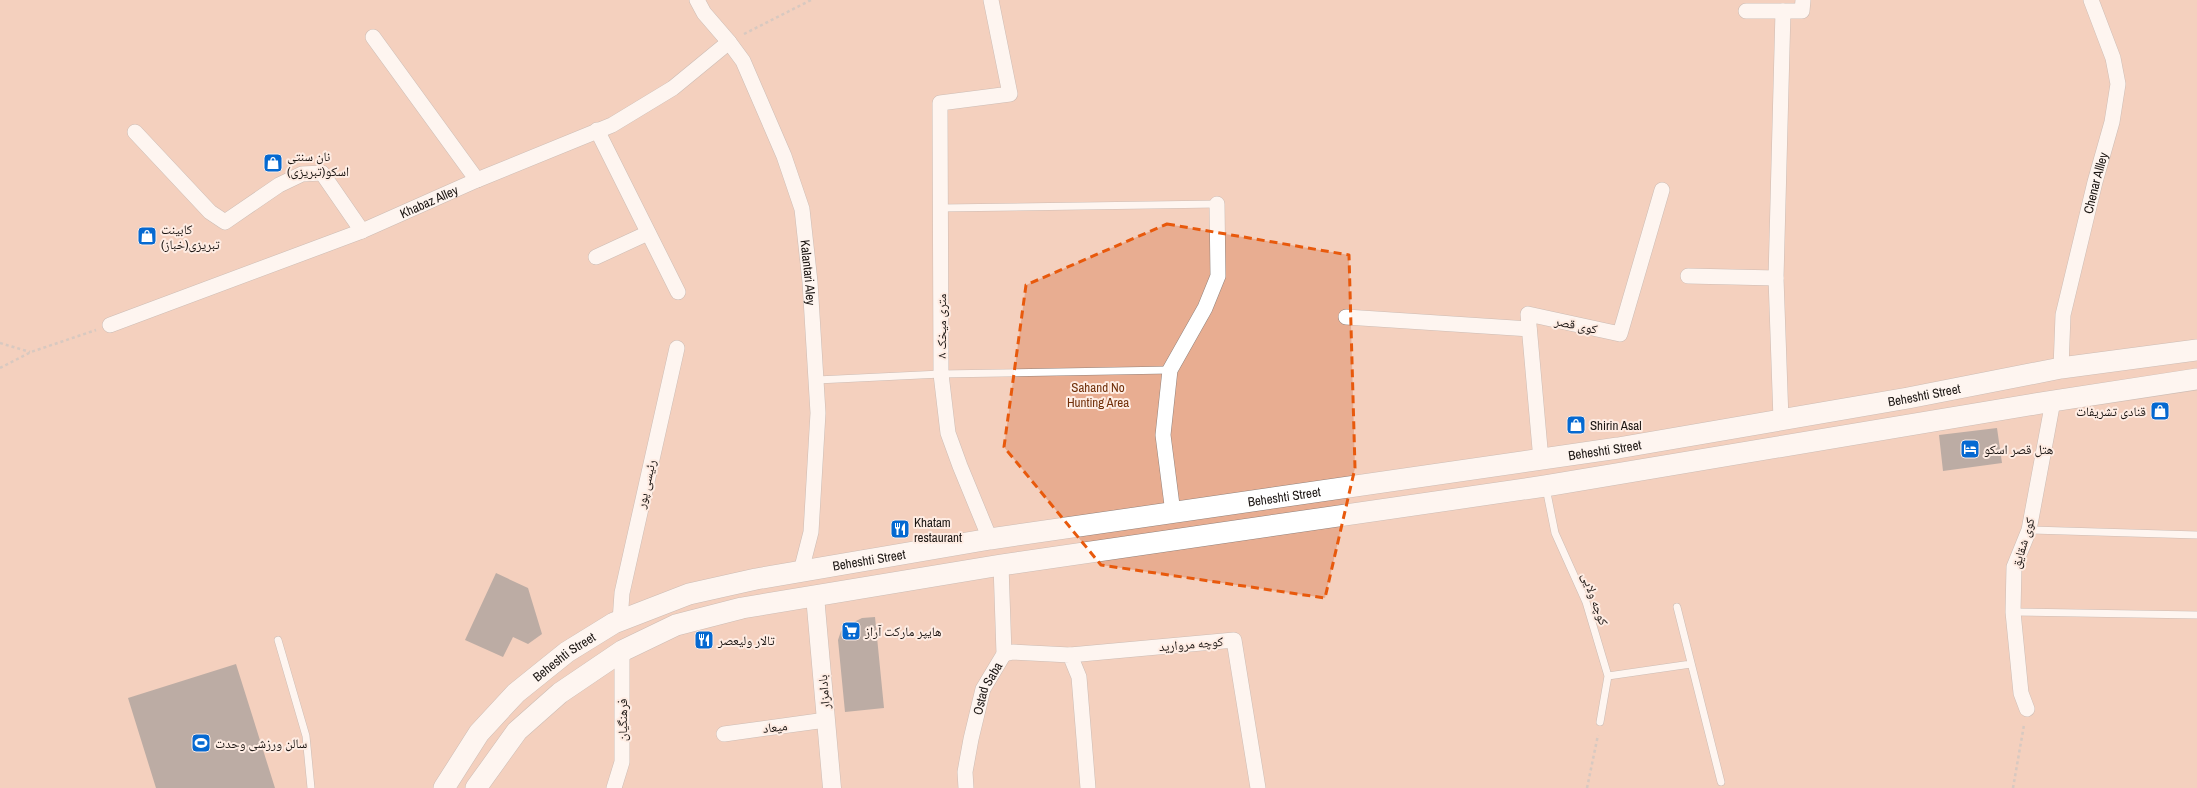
<svg xmlns="http://www.w3.org/2000/svg" width="2197" height="788" viewBox="0 0 2197 788" font-family="'Archivo Narrow','Noto Naskh Arabic',sans-serif">
<style>
.green{fill:#e8ad91}
.building{fill:#6d5e57}
.lines{fill:none;stroke-linecap:round;stroke-linejoin:round}
.service-casing{stroke:#92827b;stroke-width:8}
.minor-casing{stroke:#92827b;stroke-width:16}
.tertiary-casing{stroke:#92827b;stroke-width:19}
.secondary-casing{stroke:#92827b;stroke-width:22}
.path{stroke:#aa9d96;stroke-width:2.5;stroke-dasharray:3 3;stroke-linecap:butt}
.service{stroke:#fff;stroke-width:7}
.minor{stroke:#fff;stroke-width:15}
.tertiary{stroke:#fff;stroke-width:18}
.secondary{stroke:#fff;stroke-width:21}
.marked{fill:none;stroke:#e8590c;stroke-width:3;stroke-dasharray:8 5;stroke-linejoin:round}
.labels{text-anchor:middle;dominant-baseline:central;stroke-width:4;stroke-linejoin:round;paint-order:stroke}
.poi-label{font-size:13px;fill:#1b1512;stroke:#feece3;text-anchor:start}
.street-label{font-size:13px;fill:#1b1512;stroke:#feece3}
.park-label{font-size:13px;fill:#71300a;stroke:#feece3}
</style>
<rect width="100%" height="100%" fill="#feece3"/>
<path class="green" d="M0 0H2197V788H0Z"/>
<path class="building" d="M1997 428 2002 463 1943 471 1939 435Z
M496 573 528 588 542 634 528 644 513 637 503 657 465 640Z
M875 617 884 708 845 712 838 640 841 631 852 623 862 618Z
M236 664 275 788H156L128 698Z"/>
<g class="lines">
<g class="service-casing">
<path id="service" d="M941 208 1217 204
M817 380 941 374 1170 370
M1546 488 1555 533 1586 602 1608 676 1600 722
M2029 530 2197 535
M1677 607 1721 782
M2013 612 2197 615
M278 640 306 736 311 788
M1608 676 1691 664"/>
</g>
<g class="minor-casing">
<g id="minor">
<path id="s1" d="M697 0 704 13 729 42 743 61 784 156 802 209 810 282 818 413 811 532 801 571"/>
<path d="M1746 11H1802L1803 0"/>
<path d="M373 37 477 180"/>
<path d="M597 130 678 292"/>
<path d="M135 132 210 212 225 222 279 185 302 174 322 173 362 231"/>
<path d="M596 257 648 233"/>
<path d="M1688 276 1776 278"/>
<path d="M1346 317 1529 329"/>
<path id="s2" d="M110 325 362 231 477 180 612 125 673 88 729 42"/>
<path id="s3" d="M2061 368 2063 315 2095 182 2112 122 2118 84 2113 58 2091 0"/>
<path d="M1781 420 1776 278 1783 11"/>
<path d="M1541 460 1528 314 1620 334 1662 190"/>
<path d="M1173 513 1163 435 1170 370 1205 308 1218 276 1217 204"/>
<path d="M990 539 960 466 948 433 941 374 940 103 1010 94 991 0"/>
<path d="M620 621 622 593 677 348"/>
<path d="M1004 654 1013 652 1070 655 1079 677 1088 788"/>
<path d="M1070 655 1234 640 1258 788"/>
<path d="M2027 709 2021 693 2013 612 2014 567 2029 530 2053 401"/>
<path d="M724 734 826 720"/>
<path d="M614 788 622 762V651"/>
<path id="s4" d="M966 788 965 772 971 739 983 689 1004 654 1001 565"/>
</g>
</g>
<g class="tertiary-casing">
<path id="tertiary" d="M815 596 832 788"/>
</g>
<g class="secondary-casing">
<g id="secondary">
<path id="s5" d="M444 788 479 733 516 693 567 652 614 623 689 594 756 579 990 539 1618 448 1908 398 2061 368 2197 350"/>
<path d="M476 788 517 731 560 693 622 651 676 625 742 608 1001 565 1545 486 2053 401 2197 379"/>
</g>
</g>
<path class="path" d="M744 34 811 0
M0 343 30 352
M0 368 31 352 96 330
M1587 788 1598 735
M2013 788 2024 725"/>
<use href="#service" class="service"/>
<use href="#minor" class="minor"/>
<use href="#tertiary" class="tertiary"/>
<use href="#secondary" class="secondary"/>
</g>
<path d="M0 0H2197V788H0ZM1167 224 1349 255 1355 468 1325 598 1101 565 1004 447 1026 285Z" fill="#feece3" fill-opacity=".55" fill-rule="evenodd"/>
<path class="marked" d="M1167 224 1349 255 1355 468 1325 598 1101 565 1004 447 1026 285Z"/>
<defs>
<g id="shop-square" transform="scale(1)"><rect x="-9" y="-9" width="18" height="18" rx="4" fill="#0569d1" stroke="#feece3"/><path d="M-5-2.5h2.3a2.7 3.5 0 0 1 5.4 0H5L5.5 6h-11ZM-1.5-2.5h3a1.5 2.3 0 0 0-3 0Z" fill="#fff"/></g>
<g id="hotel-square" transform="scale(1)"><rect x="-9" y="-9" width="18" height="18" rx="4" fill="#0569d1" stroke="#feece3"/><path d="M-6-4.5h1.5V1H6V5H4.5V3h-9V5H-6ZM-4 0a1.8 1.8 0 1 1 3.6 0ZM.5 0V-2.5h3Q6-2.5 6 0Z" fill="#fff"/></g>
<g id="restaurant-square" transform="scale(1)"><rect x="-9" y="-9" width="18" height="18" rx="4" fill="#0569d1" stroke="#feece3"/><path d="M-5-6h1v4h1v-4h1v4h1v-4h1v5L-1.5 .5V6h-2V.5L-5-1ZM5-6V6H3V1.5H1.5Q1.5-4 5-6Z" fill="#fff"/></g>
<g id="supermarket-square" transform="scale(1)"><rect x="-9" y="-9" width="18" height="18" rx="4" fill="#0569d1" stroke="#feece3"/><path d="M-6-5.5h2.5l.6 2H6L4.5 2H-2.5L-4.4-4H-6ZM-1.5 3.2a1.3 1.3 0 1 0 .1 0ZM3 3.2a1.3 1.3 0 1 0 .1 0Z" fill="#fff"/></g>
<g id="stadium-square" transform="scale(1)"><rect x="-9" y="-9" width="18" height="18" rx="4" fill="#0569d1" stroke="#feece3"/><path d="M0-5a6.5 5 0 1 0 0 10a6.5 5 0 1 0 0-10ZM-3.5-1.8h7v3.6h-7Z" fill="#fff"/></g>
</defs>
<g fill-rule="evenodd">
<use href="#shop-square" x="273" y="163"/>
<use href="#shop-square" x="147" y="236"/>
<use href="#shop-square" x="2160" y="411"/>
<use href="#shop-square" x="1576" y="425"/>
<use href="#hotel-square" x="1970" y="449"/>
<use href="#restaurant-square" x="900" y="529"/>
<use href="#supermarket-square" x="851" y="631"/>
<use href="#restaurant-square" x="704" y="640"/>
<use href="#stadium-square" x="201" y="743"/>
</g>
<g class="labels">
<g class="poi-label">
<text x="287" y="156">نان سنتی<tspan x="287" dy="15">اسکو(تبریزی)</tspan></text>
<text x="161" y="229">کابینت<tspan x="161" dy="15">تبریزی(خباز)</tspan></text>
<text x="2146" y="411" text-anchor="end">قنادی تشریفات</text>
<text x="1590" y="425">Shirin Asal</text>
<text x="1984" y="449">هتل قصر اسکو</text>
<text x="914" y="522">Khatam<tspan x="914" dy="15">restaurant</tspan></text>
<text x="865" y="631">هایپر مارکت آراز</text>
<text x="718" y="640">تالار ولیعصر</text>
<text x="215" y="743">سالن ورزشی وحدت</text>
</g>
<g class="street-label">
<text stroke="none"><textPath href="#s3" startOffset="189">Chenar Allley</textPath></text>
<text stroke="none"><textPath href="#s2" startOffset="342">Khabaz Alley</textPath></text>
<text stroke="none"><textPath href="#s1" startOffset="300">Kalantari Aley</textPath></text>
<text transform="translate(1576 325) rotate(12)">کوی قصر</text>
<text transform="translate(941 326) rotate(-90)">۸ متری میخک</text>
<text stroke="none"><textPath href="#s5" startOffset="1572">Beheshti Street</textPath></text>
<text stroke="none"><textPath href="#s5" startOffset="1248">Beheshti Street</textPath></text>
<text transform="translate(646 484) rotate(-77)">رئیسی پور</text>
<text stroke="none"><textPath href="#s5" startOffset="924">Beheshti Street</textPath></text>
<text transform="translate(2023 543) rotate(-73)">کوی شقایق</text>
<text stroke="none"><textPath href="#s5" startOffset="504">Beheshti Street</textPath></text>
<text transform="translate(1595 599) rotate(70)">کوچه ولایی</text>
<text transform="translate(1191 644) rotate(-5)">کوچه مروارید</text>
<text stroke="none"><textPath href="#s5" startOffset="180">Beheshti Street</textPath></text>
<text stroke="none"><textPath href="#s4" startOffset="103">Ostad Saba</textPath></text>
<text transform="translate(824 692) rotate(-95)">بادامزار</text>
<text transform="translate(622 720) rotate(-90)">فرهنگیان</text>
<text transform="translate(775 727) rotate(-7)">میعاد</text>
</g>
<g class="park-label">
<text x="1098" y="387">Sahand No<tspan x="1098" dy="15">Hunting Area</tspan></text>
</g>
</g>
</svg>
